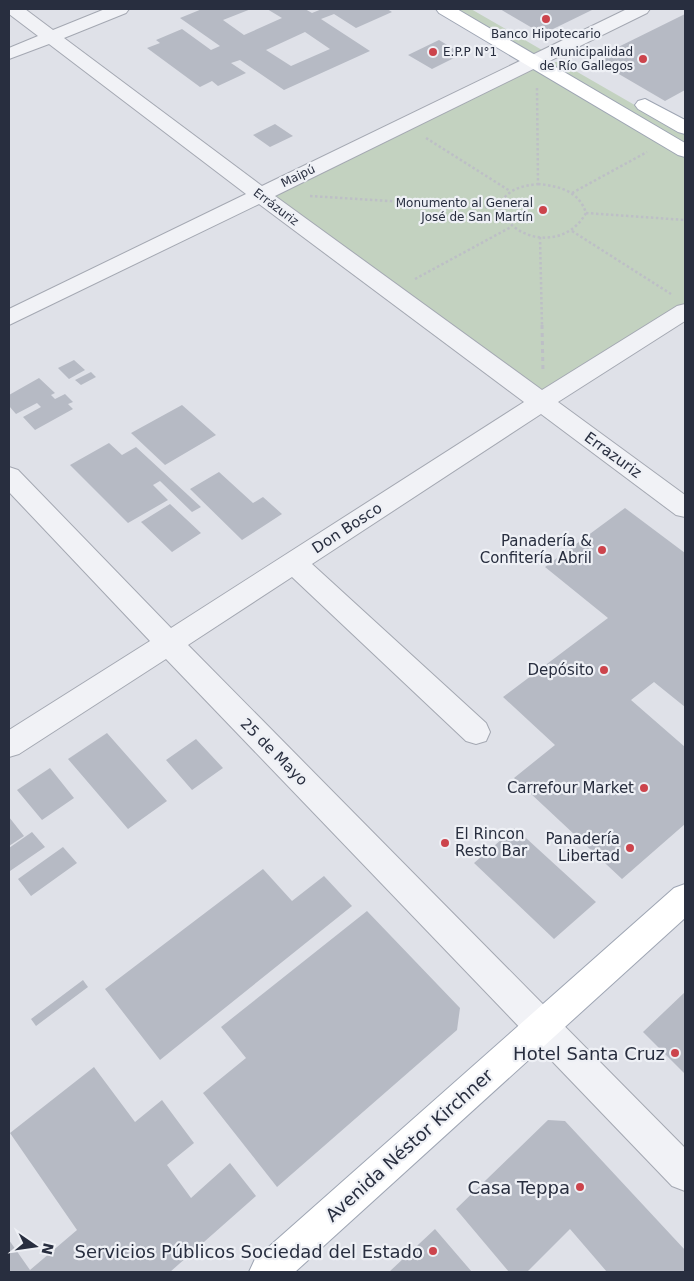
<svg xmlns="http://www.w3.org/2000/svg" width="694" height="1281" viewBox="0 0 694 1281" font-family="'DejaVu Sans',sans-serif">
<style>
.green{fill:#c3d2c0}
.building{fill:#b6bac4;fill-rule:evenodd}
.lines{fill:none;stroke-linecap:round;stroke-linejoin:round}
.minor-casing{stroke:#a4a8b2;stroke-width:2}
.major-casing{stroke:#9ea5b3;stroke-width:2}
.path-far1{stroke:#bdbfc6;stroke-width:2.5;stroke-dasharray:2.5 2.5;stroke-linecap:butt}
.path{stroke:#bdbfc6;stroke-width:3;stroke-dasharray:4 4;stroke-linecap:butt}
.minor{fill:#f1f2f6;fill-rule:evenodd}
.major{fill:#fff;fill-rule:evenodd}
.poi-dot{fill:#cc444c;stroke:#eef0f5;stroke-width:2}
.labels{text-anchor:middle;dominant-baseline:central;stroke-width:4.5;stroke-linejoin:round;paint-order:stroke}
.far-poi-label{font-size:12px;fill:#282e3f;stroke:#eef0f5;text-anchor:end}
.far-street-label{font-size:12px;fill:#282e3f;stroke:#eef0f5}
.street-label{font-size:15px;fill:#282e3f;stroke:#eef0f5}
.poi-label{font-size:15px;fill:#282e3f;stroke:#eef0f5;text-anchor:end}
.near-poi-label{font-size:18px;fill:#282e3f;stroke:#eef0f5;text-anchor:end}
.near-street-label{font-size:18px;fill:#282e3f;stroke:#eef0f5}
</style>
<rect width="100%" height="100%" fill="#dfe1e8"/>
<path class="green" d="M454 9H471L542 50V53L533 56Z
M535 62 685 151V311L540 402 259 194Z
M554 62H560L685 134V145L551 67 550 64Z"/>
<path class="building" d="M202 9H251L223 20 244 35 282 18 267 9H305L312 13 322 9H387L392 12 356 28 334 14 321 19 370 51 284 90 240 60 231 63 246 73 218 86 212 81 200 87 147 48 160 43 156 40 182 29 211 50 220 46 180 18ZM305 32 330 49 291 66 266 50Z
M500 9H591L592 10 553 29H534Z
M685 14V90L665 101 600 63V56Z
M439 40 462 54 432 69 408 55Z
M275 124 293 136 270 147 253 135Z
M74 360 85 370 69 379 58 368Z
M91 372 96 377 81 385 75 380Z
M39 378 55 393 51 395 55 399 65 394 73 402 68 404 73 409 35 430 23 417 41 407 37 403 16 414 9 406V395Z
M182 405 216 435 165 465 131 433Z
M109 443 122 455 136 447 201 507 192 512 160 481 153 485 168 500 128 523 70 465Z
M219 472 253 503 263 497 282 514 242 540 190 489Z
M170 504 201 533 172 552 141 522Z
M625 508 685 553V707L654 682 631 700 685 747V824L622 879 514 778 555 745 503 697 608 618 545 567Z
M107 733 167 801 128 829 68 759Z
M196 739 223 768 192 790 166 760Z
M50 768 74 798 42 820 17 790Z
M9 817 24 836 9 846Z
M515 828 596 902 554 939 474 863Z
M32 832 45 847 10 871 9 848Z
M63 847 77 863 31 896 18 879Z
M263 869 292 901 324 876 352 906 160 1060 105 989Z
M367 911 460 1008 457 1030 277 1187 203 1093 246 1058 221 1027Z
M83 980 88 987 36 1026 31 1019Z
M685 992V1074L643 1032Z
M94 1067 135 1122 162 1100 194 1143 167 1165 191 1198 230 1163 256 1196 170 1272H9V1240L30 1270 77 1230 10 1133Z
M548 1120 565 1121 685 1250V1272H607L570 1229 527 1272H509L456 1209Z
M435 1229 472 1272H389Z"/>
<g class="lines">
<g class="minor-casing">
<path id="minor" d="M9 9H25L53 30 105 9H129L126 13 64 38 262 186 627 9H650L647 13 275 196 542 390 677 306 685 304V321L558 402 685 495V517L676 515 541 414 312 564 486 723 490 732 486 741 476 744 466 741 292 577 188 645 685 1148V1191L672 1186 166 659 19 754 9 757V730L150 641 9 492V467L18 470 171 628 524 402 259 204 9 325V309L246 194 49 44 9 59V48L38 36 9 14Z"/>
</g>
<g class="major-casing">
<path id="major" d="M436 9H457L685 143V157L678 155 439 13Z
M645 99 685 120V134L678 132 638 109 635 105 638 101Z
M685 884V918L295 1272H249L255 1259 674 888Z"/>
</g>
<path class="path-far1" d="M537 88 538 184
M426 138 510 191
M538 184C559 186 579 191 586 213 566 249 516 244 499 208 505 190 520 186 538 184Z
M572 193 647 152
M310 196 499 208
M586 213 685 220
M572 231 671 294
M540 237 542 326
M415 279 511 227"/>
<path class="path" d="M542 325 543 373"/>
<use href="#minor" class="minor"/>
<use href="#major" class="major"/>
</g>
<g class="poi-dot">
<circle cx="546" cy="19" r="5"/>
<circle cx="433" cy="52" r="5"/>
<circle cx="643" cy="59" r="5"/>
<circle cx="543" cy="210" r="5"/>
<circle cx="602" cy="550" r="5"/>
<circle cx="604" cy="670" r="5"/>
<circle cx="644" cy="788" r="5"/>
<circle cx="445" cy="843" r="5"/>
<circle cx="630" cy="848" r="5"/>
<circle cx="675" cy="1053" r="5"/>
<circle cx="580" cy="1187" r="5"/>
<circle cx="433" cy="1251" r="5"/>
</g>
<g class="labels">
<g class="far-poi-label">
<text x="546" y="34" text-anchor="middle">Banco Hipotecario</text>
<text x="443" y="52" text-anchor="start">E.P.P N°1</text>
<text x="633" y="52">Municipalidad<tspan x="633" dy="14">de Río Gallegos</tspan></text>
<text x="533" y="203">Monumento al General<tspan x="533" dy="14">José de San Martín</tspan></text>
</g>
<g class="far-street-label">
<text transform="translate(298 176) rotate(-26)">Maipú</text>
<text transform="translate(276 207) rotate(37)">Errázuriz</text>
</g>
<g class="street-label">
<text transform="translate(613 455) rotate(36)">Errazuriz</text>
<text transform="translate(347 528) rotate(-33)">Don Bosco</text>
<text transform="translate(274 752) rotate(45)">25 de Mayo</text>
</g>
<g class="poi-label">
<text x="592" y="541">Panadería &amp;<tspan x="592" dy="17">Confitería Abril</tspan></text>
<text x="594" y="670">Depósito</text>
<text x="634" y="788">Carrefour Market</text>
<text x="455" y="834" text-anchor="start">El Rincon<tspan x="455" dy="17">Resto Bar</tspan></text>
<text x="620" y="839">Panadería<tspan x="620" dy="17">Libertad</tspan></text>
</g>
<g class="near-poi-label">
<text x="665" y="1053">Hotel Santa Cruz</text>
<text x="570" y="1187">Casa Teppa</text>
<text x="423" y="1251">Servicios Públicos Sociedad del Estado</text>
</g>
<g class="near-street-label">
<text transform="translate(409 1145) rotate(-42)">Avenida Néstor Kirchner</text>
</g>
</g>
<rect width="694" height="1281" fill="none" stroke="#282e3f" stroke-width="20"/>
<g transform="translate(35 1246) rotate(103)" stroke="#eef0f5" stroke-width="4" paint-order="stroke">
<path d="M0-4L9 19L0 12L-9 19Z" fill="#282e3f"/>
<text y="-8" font-size="14" font-weight="bold" text-anchor="middle" fill="#282e3f">N</text>
</g>
</svg>
